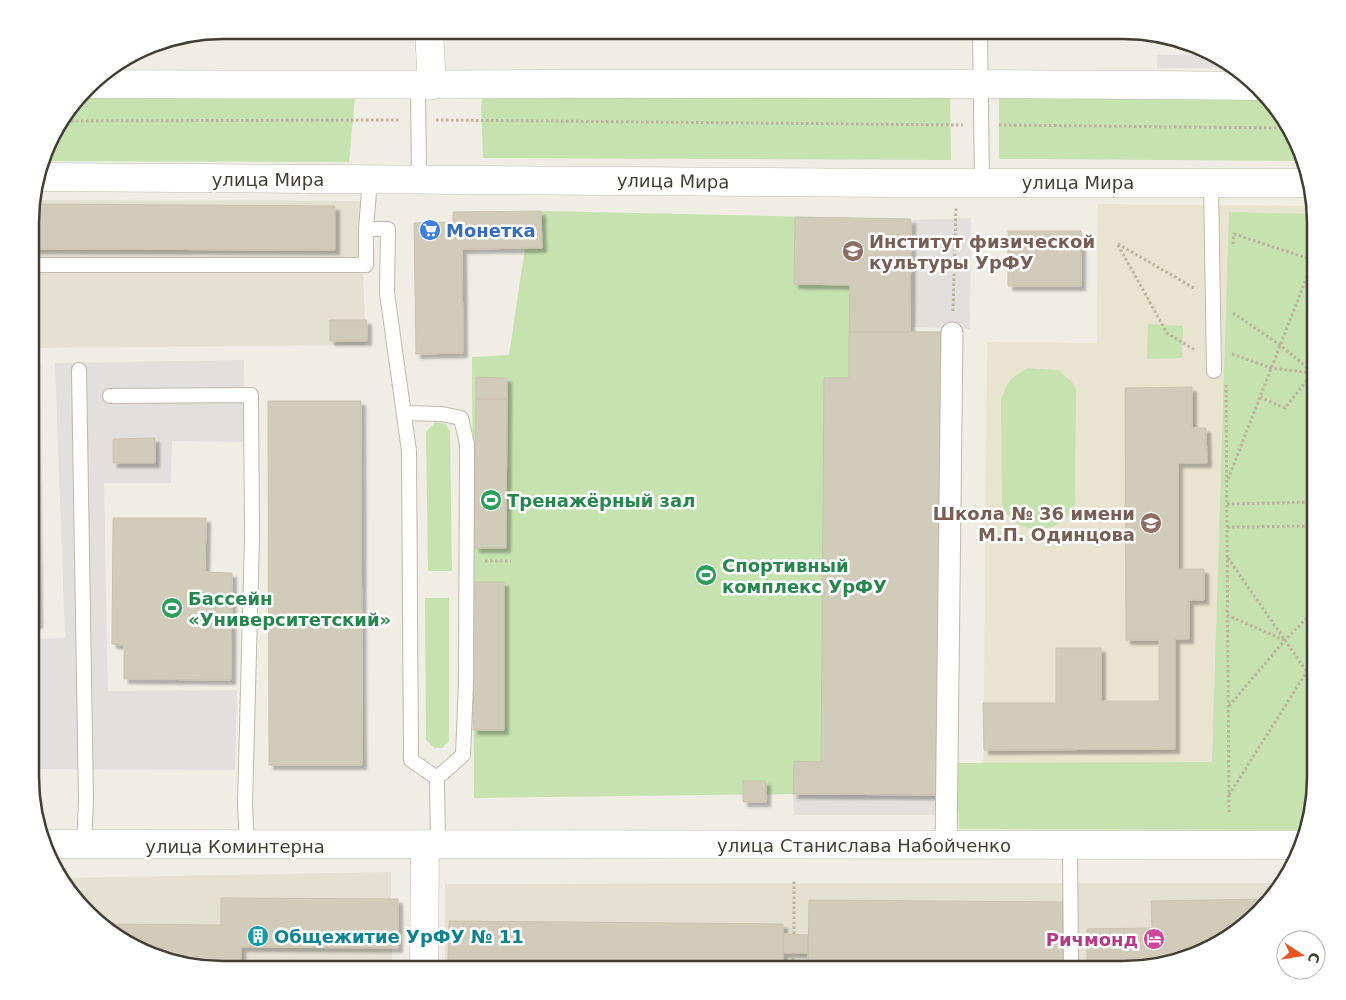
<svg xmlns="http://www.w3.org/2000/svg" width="1346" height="1000" viewBox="0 0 1346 1000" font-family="'DejaVu Sans',sans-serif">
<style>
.residential{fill:#e4e0d2}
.education{fill:#e9e4cf}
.green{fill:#c6e2af}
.parking{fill:#e1e0dc}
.building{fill:#d1cbba;stroke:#cbc3ae;filter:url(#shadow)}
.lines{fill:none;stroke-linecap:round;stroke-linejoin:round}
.service-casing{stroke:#beb9aa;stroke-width:16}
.pedestrian-casing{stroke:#beb9aa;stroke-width:23}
.minor-casing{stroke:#beb9aa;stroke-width:29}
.tertiary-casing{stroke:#beb9aa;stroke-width:29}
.path{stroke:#bcb39a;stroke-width:3;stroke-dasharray:2.5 2.5;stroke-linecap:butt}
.service{stroke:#fff;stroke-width:14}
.pedestrian{stroke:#fff;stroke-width:21}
.minor{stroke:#fff;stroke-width:28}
.tertiary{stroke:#fff;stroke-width:28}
.labels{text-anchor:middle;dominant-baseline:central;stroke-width:5;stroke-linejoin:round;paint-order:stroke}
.street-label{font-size:18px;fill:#423e34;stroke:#fff}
.shop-label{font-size:18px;font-weight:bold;fill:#366cbe;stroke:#fff;text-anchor:start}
.education-label{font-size:18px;font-weight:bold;fill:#785e54;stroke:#fff;text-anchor:start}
.leisure-label{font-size:18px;font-weight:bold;fill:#27864d;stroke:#fff;text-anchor:start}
.culture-label{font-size:18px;font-weight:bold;fill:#0d838f;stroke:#fff;text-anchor:start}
.hotel-label{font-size:18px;font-weight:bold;fill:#b23c85;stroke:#fff;text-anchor:end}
.rim{fill:none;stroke:#423e34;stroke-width:2.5}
</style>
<defs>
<filter id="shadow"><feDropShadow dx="4.5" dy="4.5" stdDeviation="1" flood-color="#0004"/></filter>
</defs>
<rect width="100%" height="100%" fill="#f0eee4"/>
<path class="residential" d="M32 200 360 201 366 345 31 348Z
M391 872 392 970H211L150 955 96 922 62 878Z
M1281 883 1268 904 1208 950 1123 970H445V884Z"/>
<path class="education" d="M1098 204 1312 206 1316 223V790L983 799 987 342 1097 343Z"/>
<path class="green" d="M484 89 950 90 951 160 483 158 481 107Z
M82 95 355 97 349 162 44 161 56 127Z
M999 96 1265 97 1296 138 1302 161 999 159Z
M541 211 911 219 910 331 941 332 936 795 793 794 474 798 472 357 509 355 525 248H542Z
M1229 212 1314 214 1316 223V790L1306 830 959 829 956 763 1212 762Z
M1148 324 1183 326 1182 358 1147 359Z
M1028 368 1058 370 1072 382 1076 390 1075 503C1065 537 1014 538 1002 505L1001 402C1005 384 1012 376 1028 368Z
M435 422 446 424 450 431 452 571H428L426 432Z
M425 598H449V741L442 748H434L426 740Z"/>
<path class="parking" d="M1157 55H1214L1235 68H1157Z
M971 218 970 329 913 327 914 220Z
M244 360 243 442 172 441 171 483H104L108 691 237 690 235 770 30 769 31 639 65 638 55 363Z
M793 794 936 795 937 815H794Z"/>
<path class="building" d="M32 204 335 206V250L32 249Z
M541 211 542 248 462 249 463 353 416 354 414 223 453 222V212Z
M795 217 911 219 910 332H849L850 285 794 284Z
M1008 231H1081V286H1008Z
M330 320H367V341H330Z
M849 332H941L936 795 793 794 794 761 821 762 824 378H849Z
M31 358H34L38 624H31Z
M476 377 507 378V399H476Z
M1192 387V428H1206L1207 463H1178V569H1204V600H1189V639H1175V749L984 750 983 703H1056V648H1101V701H1159V640H1126L1125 388Z
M476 399H507L506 548H475Z
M268 401H361L362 765H269Z
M155 438V463H113V439Z
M113 518H206L205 572 232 573 231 680 124 679V645L112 644Z
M473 582H504V730H473Z
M743 781H766V802H743Z
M221 898 398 899V948L241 947V970H211L150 955 99 924 221 925Z
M1271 899 1268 904 1208 950 1184 956H1165V960L1123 970H1087V929L1152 928 1151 901Z
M809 900 1063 902 1062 970H1004V963L808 961Z
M449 921 783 924V965L448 962Z
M783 934 808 935V953H783Z
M601 964H617V970H601Z"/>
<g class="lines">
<g class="service-casing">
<path id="service" d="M980 30 982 183
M418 85 419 179
M370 179 366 229H388L387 293 409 451 411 760 437 778 438 845
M1211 182 1214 371
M32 265H366V229
M79 370 86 801 84 846
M110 396 251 395 252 537 245 804 247 846
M404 413 442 414 461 418 467 444 466 683 463 755 437 778
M1070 845 1071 970"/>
</g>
<g class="pedestrian-casing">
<path id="pedestrian" d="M946 845 952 333"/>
</g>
<g class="minor-casing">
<path id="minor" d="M429 30 432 85
M45 844 1303 845
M424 970 425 845"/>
</g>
<g class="tertiary-casing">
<path id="tertiary" d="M91 84C479 86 868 81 1256 86
M39 177 892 183H1307"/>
</g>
<path class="path" d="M436 120 963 125
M61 121 400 120
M999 125 1288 128
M1118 244 1194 288
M1233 244 1234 234 1316 261
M1118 245 1167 333 1195 350
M953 311 956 208
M1233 313 1280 345 1316 375
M1232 354 1271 368 1313 373
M1226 385 1229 812
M1260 397 1285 408 1313 373 1316 359
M1228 479 1313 261 1316 259
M1227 504 1316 502
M1227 527 1316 526
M1228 558 1316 685
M485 561H511
M1227 615 1284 640
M1229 706 1285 640 1316 609
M1229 795 1316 657
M794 934V881
M793 970V953"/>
<use href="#service" class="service"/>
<use href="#pedestrian" class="pedestrian"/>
<use href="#minor" class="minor"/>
<use href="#tertiary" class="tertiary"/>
</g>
<defs>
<g id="supermarket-disc" transform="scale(1.125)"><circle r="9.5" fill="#3f7fe0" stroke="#fff"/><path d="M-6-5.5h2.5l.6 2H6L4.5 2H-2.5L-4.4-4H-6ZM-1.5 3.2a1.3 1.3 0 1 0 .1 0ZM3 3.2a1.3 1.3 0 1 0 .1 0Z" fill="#fff"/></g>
<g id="university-disc" transform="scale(1.125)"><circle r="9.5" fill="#8d6e63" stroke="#fff"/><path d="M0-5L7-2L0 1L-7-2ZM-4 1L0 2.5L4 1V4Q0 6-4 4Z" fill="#fff"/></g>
<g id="stadium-disc" transform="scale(1.125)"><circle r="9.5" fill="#2e9e5b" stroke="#fff"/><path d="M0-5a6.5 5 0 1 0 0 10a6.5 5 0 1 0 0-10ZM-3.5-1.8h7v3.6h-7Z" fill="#fff"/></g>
<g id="school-disc" transform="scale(1.125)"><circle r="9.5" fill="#8d6e63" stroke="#fff"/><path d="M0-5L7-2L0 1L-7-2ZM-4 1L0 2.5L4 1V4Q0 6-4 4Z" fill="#fff"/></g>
<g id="building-disc" transform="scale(1.125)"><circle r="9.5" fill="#0f9aa8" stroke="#fff"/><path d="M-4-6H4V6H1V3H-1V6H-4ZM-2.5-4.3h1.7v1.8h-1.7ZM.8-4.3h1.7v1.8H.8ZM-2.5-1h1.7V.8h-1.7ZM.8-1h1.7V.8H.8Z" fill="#fff"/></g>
<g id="hotel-disc" transform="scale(1.125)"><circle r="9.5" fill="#d1479c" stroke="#fff"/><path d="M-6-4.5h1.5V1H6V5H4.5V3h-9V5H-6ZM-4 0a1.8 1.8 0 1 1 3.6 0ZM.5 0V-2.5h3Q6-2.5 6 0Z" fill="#fff"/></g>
</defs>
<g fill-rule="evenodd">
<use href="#supermarket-disc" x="430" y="230"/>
<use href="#university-disc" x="853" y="251"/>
<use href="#stadium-disc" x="491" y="500"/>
<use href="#school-disc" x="1151" y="523"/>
<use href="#stadium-disc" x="706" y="575"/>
<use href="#stadium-disc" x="172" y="608"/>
<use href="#building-disc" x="258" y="936"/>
<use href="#hotel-disc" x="1154" y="939"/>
</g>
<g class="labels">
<g class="street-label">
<text x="268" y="179">улица Мира</text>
<text transform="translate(673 181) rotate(1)">улица Мира</text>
<text x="1078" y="182">улица Мира</text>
<text x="864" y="845">улица Станислава Набойченко</text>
<text x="235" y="846">улица Коминтерна</text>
</g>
<g class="shop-label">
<text x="446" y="230">Монетка</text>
</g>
<g class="education-label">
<text x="869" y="241">Институт физической<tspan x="869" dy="21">культуры УрФУ</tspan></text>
<text x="1135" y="513" text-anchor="end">Школа № 36 имени<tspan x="1135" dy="21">М.П. Одинцова</tspan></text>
</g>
<g class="leisure-label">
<text x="507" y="500">Тренажёрный зал</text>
<text x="722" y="565">Спортивный<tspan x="722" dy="21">комплекс УрФУ</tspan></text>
<text x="188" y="598">Бассейн<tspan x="188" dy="21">«Университетский»</tspan></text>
</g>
<g class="culture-label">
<text x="274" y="936">Общежитие УрФУ № 11</text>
</g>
<g class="hotel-label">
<text x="1138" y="939">Ричмонд</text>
</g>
</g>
<path d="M0 0H1346V1000H0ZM223 39H1123A184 184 0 0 1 1307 223V777A184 184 0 0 1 1123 961H223A184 184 0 0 1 39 777V223A184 184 0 0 1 223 39Z" fill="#fff" fill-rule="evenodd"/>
<path class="rim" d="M223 39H1123A184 184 0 0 1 1307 223V777A184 184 0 0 1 1123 961H223A184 184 0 0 1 39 777V223A184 184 0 0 1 223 39Z"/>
<g transform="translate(1301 955) rotate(102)"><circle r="24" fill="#ffffff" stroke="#b3b2ae"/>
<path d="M0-4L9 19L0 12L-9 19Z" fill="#e95523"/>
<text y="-8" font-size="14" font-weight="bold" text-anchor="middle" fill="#423e34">С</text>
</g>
</svg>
